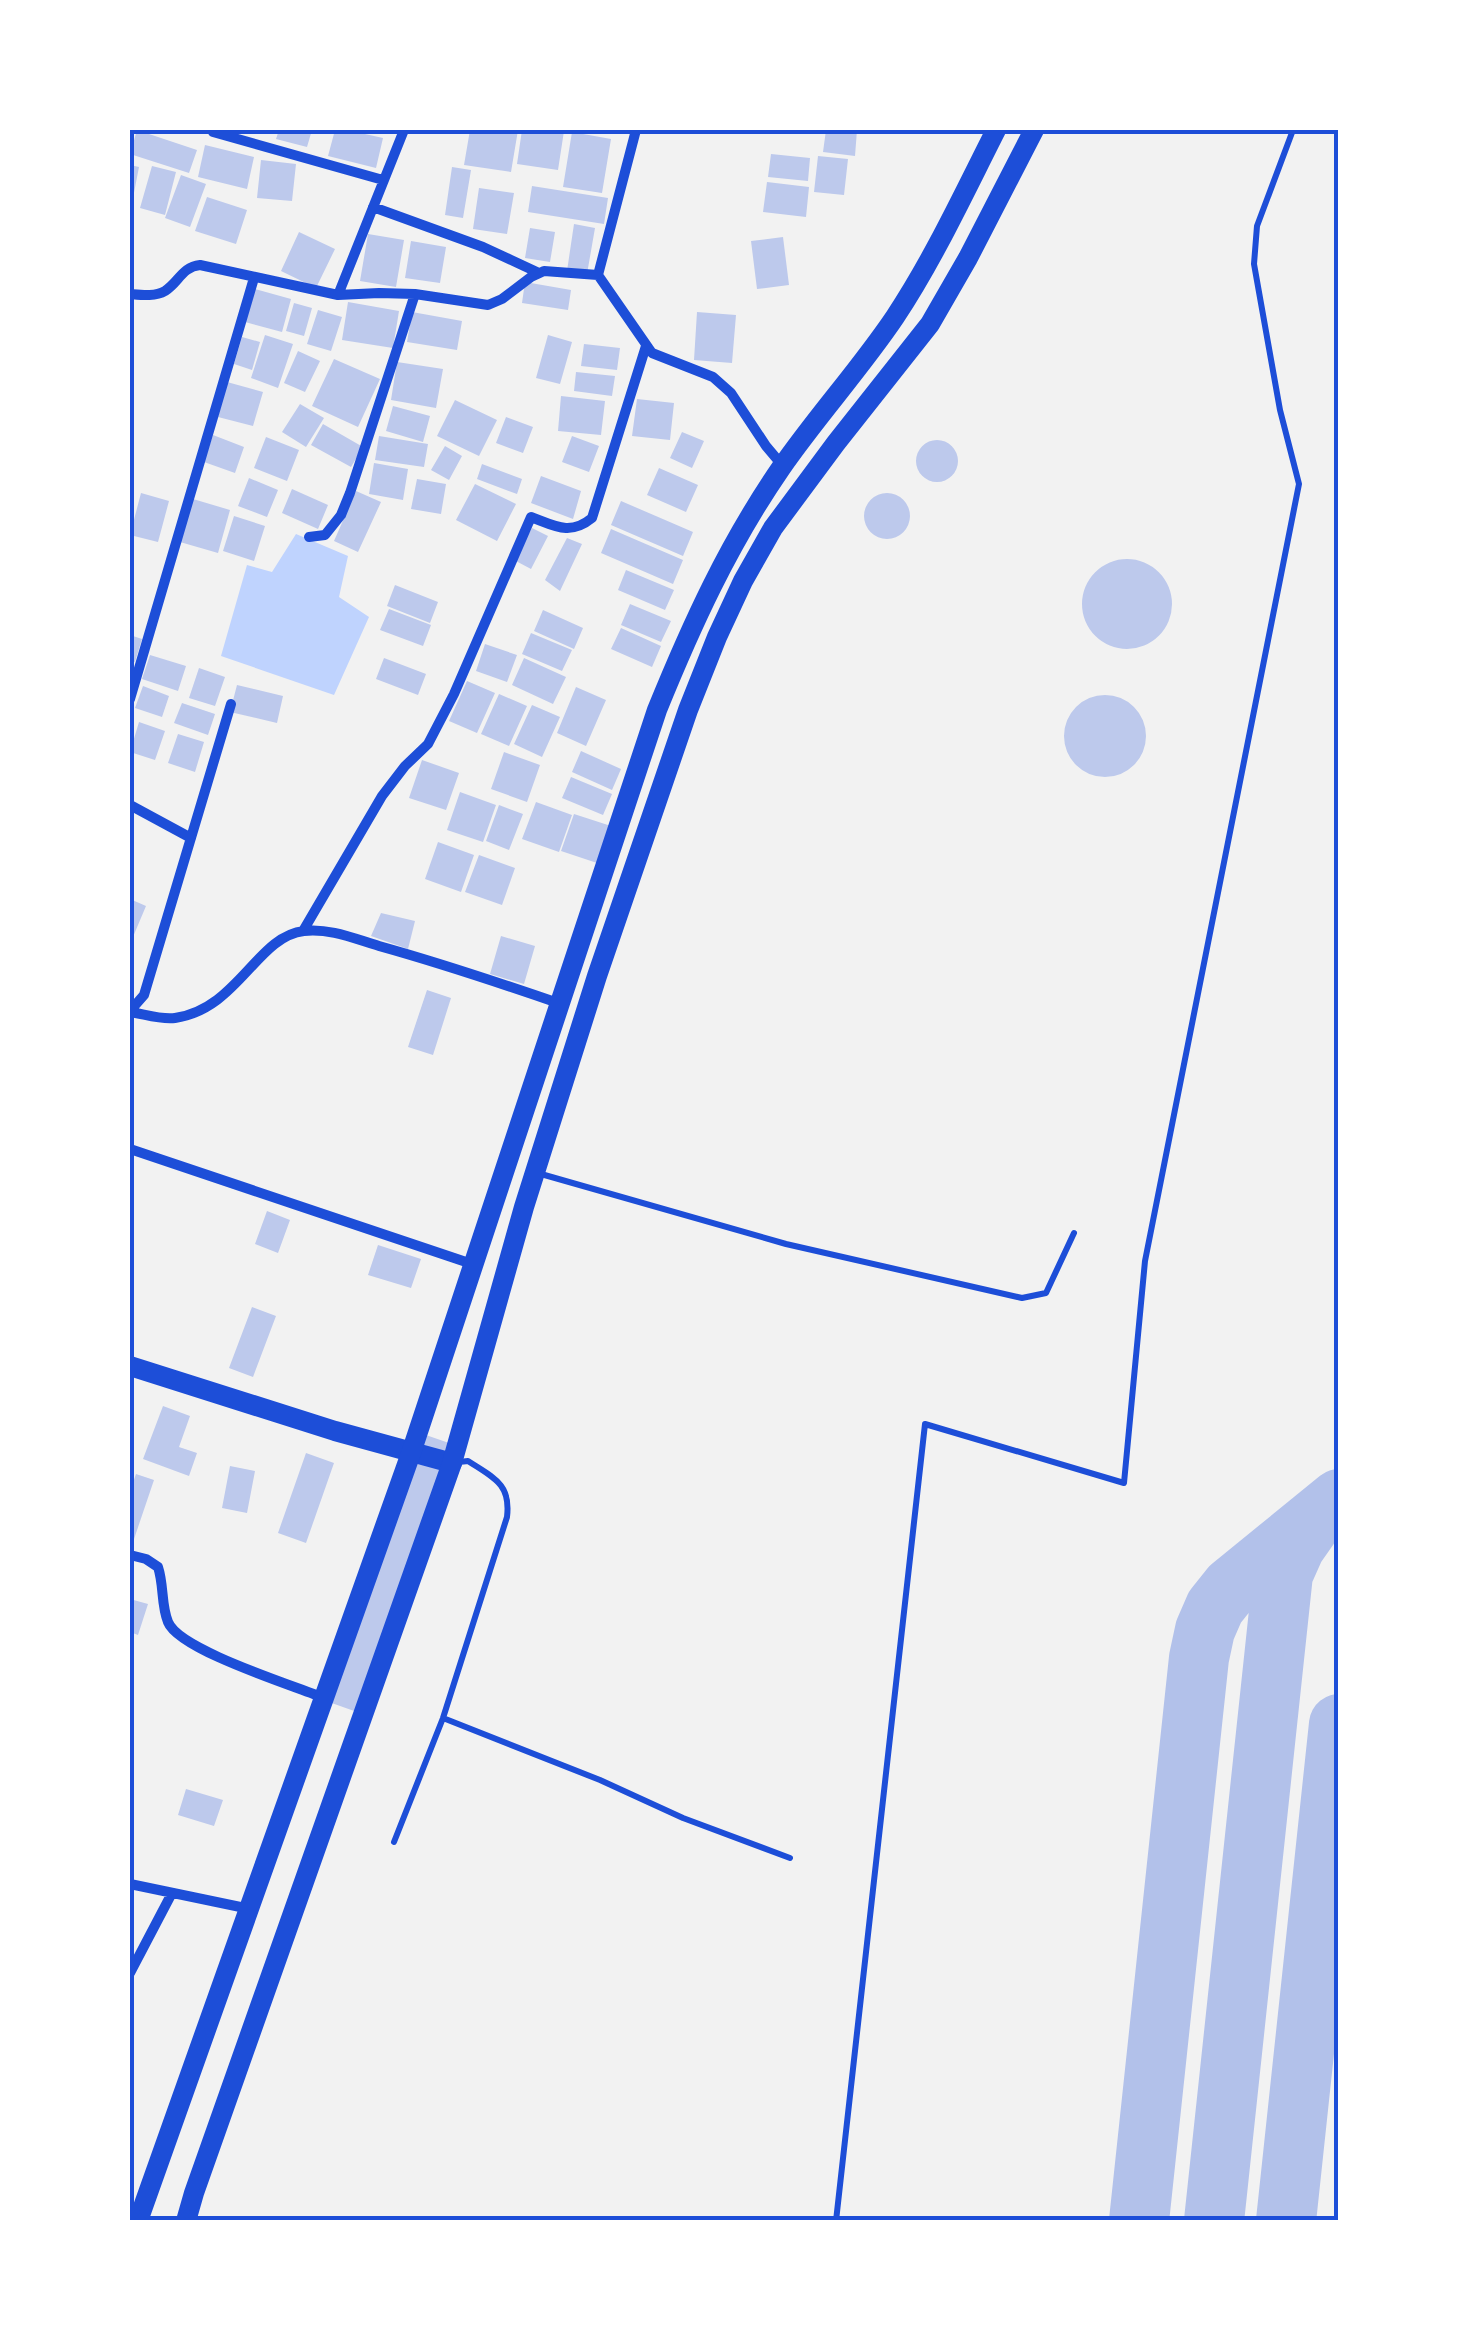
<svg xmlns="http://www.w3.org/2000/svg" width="1469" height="2351" viewBox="0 0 1469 2351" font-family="Signika,sans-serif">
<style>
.water{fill:#bfd3fe}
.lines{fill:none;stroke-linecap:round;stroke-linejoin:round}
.taxiway{stroke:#b2c1ea;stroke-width:60}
.building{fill:#bdc9ec}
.service{stroke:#1d4ed8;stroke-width:6}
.minor{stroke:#1d4ed8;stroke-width:10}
.primary{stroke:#1d4ed8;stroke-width:20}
.trunk{stroke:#1d4ed8;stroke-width:20}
.neatline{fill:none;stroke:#1d4ed8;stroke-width:4}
</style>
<rect width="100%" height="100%" fill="#f2f2f2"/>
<path class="water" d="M296 534 348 556 339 597 369 617 334 695 221 656 247 565 272 572Z"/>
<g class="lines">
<path class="taxiway" d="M1139 2221 1199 1658 1205 1630 1215 1607 1231 1587 1339 1499
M1214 2221 1283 1574 1295 1547 1309 1527
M1286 2221 1339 1724"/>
</g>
<path class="building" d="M137 130 197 150 189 173 130 154Z
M279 130H312L307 147 276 139Z
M335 130H347L383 138 376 168 328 156Z
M470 130H518L511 172 464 165Z
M522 130 564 131 558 170 517 164Z
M826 130H857L855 156 823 152Z
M572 132 611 139 602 193 563 187Z
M205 145 254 157 247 189 198 177Z
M771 154 810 158 808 181 768 177Z
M818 156 848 159 844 195 814 192Z
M261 160 296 164 292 201 257 198Z
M130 165 139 167 132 203H130Z
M152 166 176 172 165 215 140 208Z
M452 167 471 170 463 218 445 215Z
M181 175 206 184 190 227 165 218Z
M767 182 809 187 806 217 763 212Z
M532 186 608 198 604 224 528 212Z
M479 188 514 193 507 234 473 229Z
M207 197 247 210 236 244 195 231Z
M574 224 595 228 587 274 567 271Z
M530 228 555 232 550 262 525 258Z
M299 232 335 249 316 288 281 271Z
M368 234 404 240 396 287 360 281Z
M783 237 789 285 757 289 751 241Z
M411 241 446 247 440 283 405 278Z
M525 282 571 290 568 310 522 303Z
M255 289 291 299 282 332 245 322Z
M348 302 399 311 393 348 342 340Z
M294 303 312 308 304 336 286 331Z
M318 310 342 317 331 351 307 344Z
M412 312 462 321 457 350 407 342Z
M697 312 736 315 732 363 694 360Z
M265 335 293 344 278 388 251 378Z
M548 335 572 342 560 384 536 378Z
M242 337 260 342 252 370 234 364Z
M584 344 620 348 617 370 581 366Z
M298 351 320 361 305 392 284 383Z
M334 359 380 379 358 427 312 406Z
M397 362 443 369 436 408 391 400Z
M576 372 615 376 612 396 574 391Z
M227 382 263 392 253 426 218 417Z
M561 396 605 401 601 435 558 431Z
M637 399 674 403 670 440 632 436Z
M455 400 497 420 479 456 437 436Z
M300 404 324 418 306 447 282 432Z
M393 406 430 416 423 442 386 431Z
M506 417 533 427 523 453 496 443Z
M323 424 363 447 351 467 311 445Z
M682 432 704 441 692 468 670 458Z
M213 435 244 447 235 473 204 462Z
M379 436 428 444 424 467 375 460Z
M572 436 599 446 589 472 562 462Z
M266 437 299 450 287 481 254 468Z
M916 461a21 21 0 1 1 42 0a21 21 0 1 1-42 0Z
M445 446 462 456 449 480 431 470Z
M374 463 408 469 403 500 369 494Z
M482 464 522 479 517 494 477 479Z
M659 468 698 485 686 512 647 495Z
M541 476 581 491 573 519 531 503Z
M249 478 278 490 267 517 238 506Z
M417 479 446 484 441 514 411 509Z
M475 484 516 504 497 541 456 520Z
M292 489 328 505 318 529 282 513Z
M356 491 381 502 358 552 334 541Z
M864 516a23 23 0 1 1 46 0a23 23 0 1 1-46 0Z
M141 493 169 501 158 542 130 535Z
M193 499 230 510 218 553 180 542Z
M621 501 693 532 683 556 611 525Z
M234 516 265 526 254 561 223 551Z
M532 528 548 536 531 569 514 560Z
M611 529 683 560 673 584 601 553Z
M567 538 582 544 560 591 545 580Z
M1082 604a45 45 0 1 1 90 0a45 45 0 1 1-90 0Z
M626 570 674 590 665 610 618 590Z
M395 585 438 602 430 623 387 606Z
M630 604 671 621 661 642 621 625Z
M389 609 431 625 423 646 380 630Z
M543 610 583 628 574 649 534 631Z
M621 628 661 646 652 667 611 649Z
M531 633 572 650 562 671 522 654Z
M130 635 142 639 135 662 130 660Z
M485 644 517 655 507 682 476 671Z
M150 655 186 666 178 691 142 679Z
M384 658 426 674 418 695 376 679Z
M524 658 566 677 553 704 512 685Z
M199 668 225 677 215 706 189 698Z
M467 681 495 693 477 733 449 721Z
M237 685 283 696 277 723 230 712Z
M143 686 169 696 162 717 135 708Z
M576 687 606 700 586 746 557 733Z
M499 694 527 706 509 746 481 734Z
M1064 736a41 41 0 1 1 82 0a41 41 0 1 1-82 0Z
M182 703 215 714 208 735 174 723Z
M532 705 560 717 542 757 514 744Z
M139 722 165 731 155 760 130 752Z
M178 734 204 742 195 772 168 763Z
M581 751 621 769 612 790 572 772Z
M504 752 540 765 527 802 491 789Z
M422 760 459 773 446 810 409 798Z
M571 777 612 794 603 815 562 798Z
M460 792 496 805 483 842 447 830Z
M536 802 572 815 559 852 522 839Z
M499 805 523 814 509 850 486 841Z
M574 814 611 826 597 863 561 851Z
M438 842 474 855 461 892 425 879Z
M479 855 515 868 502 905 465 892Z
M130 899 146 906 130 944Z
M381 913 415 921 408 949 371 936Z
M501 936 535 946 524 984 490 974Z
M427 990 451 998 433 1055 408 1047Z
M267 1211 290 1220 278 1253 255 1244Z
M378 1245 421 1259 411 1288 368 1275Z
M252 1307 276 1316 253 1377 229 1368Z
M163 1406 190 1416 179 1447 197 1453 189 1476 143 1459Z
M423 1434 449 1443 357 1712 326 1701Z
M306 1453 334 1463 306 1543 278 1533Z
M230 1466 255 1471 247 1513 222 1508Z
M136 1474 154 1480 133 1542 130 1541V1491Z
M130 1599 148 1604 138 1635 130 1632Z
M186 1789 223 1800 214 1826 178 1815Z"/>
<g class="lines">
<path class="service" d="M541 1174 786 1244 1022 1298 1046 1293 1074 1233
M443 1718 600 1780 683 1818 790 1858
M394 1842 443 1718 507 1517C511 1484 494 1478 468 1461L459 1462
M836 2221 925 1424 1124 1483 1145 1261 1299 484 1280 410 1254 264 1257 226 1293 130"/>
<path class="minor" d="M636 130 598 275 652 353 713 377 731 393 766 446 782 465
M213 132 383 180
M373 207 483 247 539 273
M130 294C141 295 155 297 165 291 179 282 182 267 200 265L338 295 379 293 415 294 488 305 502 299 531 277 544 271 598 275
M338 295 404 130
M309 537 325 535 341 515 350 493 415 294
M130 699 254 278
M130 805 191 838
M303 931 382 796 405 766 428 744 454 694 531 517C555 526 570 536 592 518L646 346
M130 1011 144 995 231 704
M130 1012C144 1014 161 1020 175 1018 238 1009 257 936 304 931 330 928 355 939 379 946 440 963 500 983 561 1004
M130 1149 475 1265
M130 1555 146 1559 158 1567C164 1585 161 1605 168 1622 179 1650 292 1685 324 1698
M130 1884 250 1909
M130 1973 172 1893"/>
<path class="primary" d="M130 1366 335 1431 452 1463"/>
<path class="trunk" d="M138 2221 411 1453 657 710C692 624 728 545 781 468 817 416 860 369 895 317 934 258 964 193 996 130
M186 2221 194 2193 452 1463 524 1207 597 976 688 710 717 637 743 581 773 528 836 443 930 324 968 258 1034 130"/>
</g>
<rect width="1469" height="2351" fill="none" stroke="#ffffff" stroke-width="265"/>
<rect x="132" y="132" width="1204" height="2086" class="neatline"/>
</svg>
